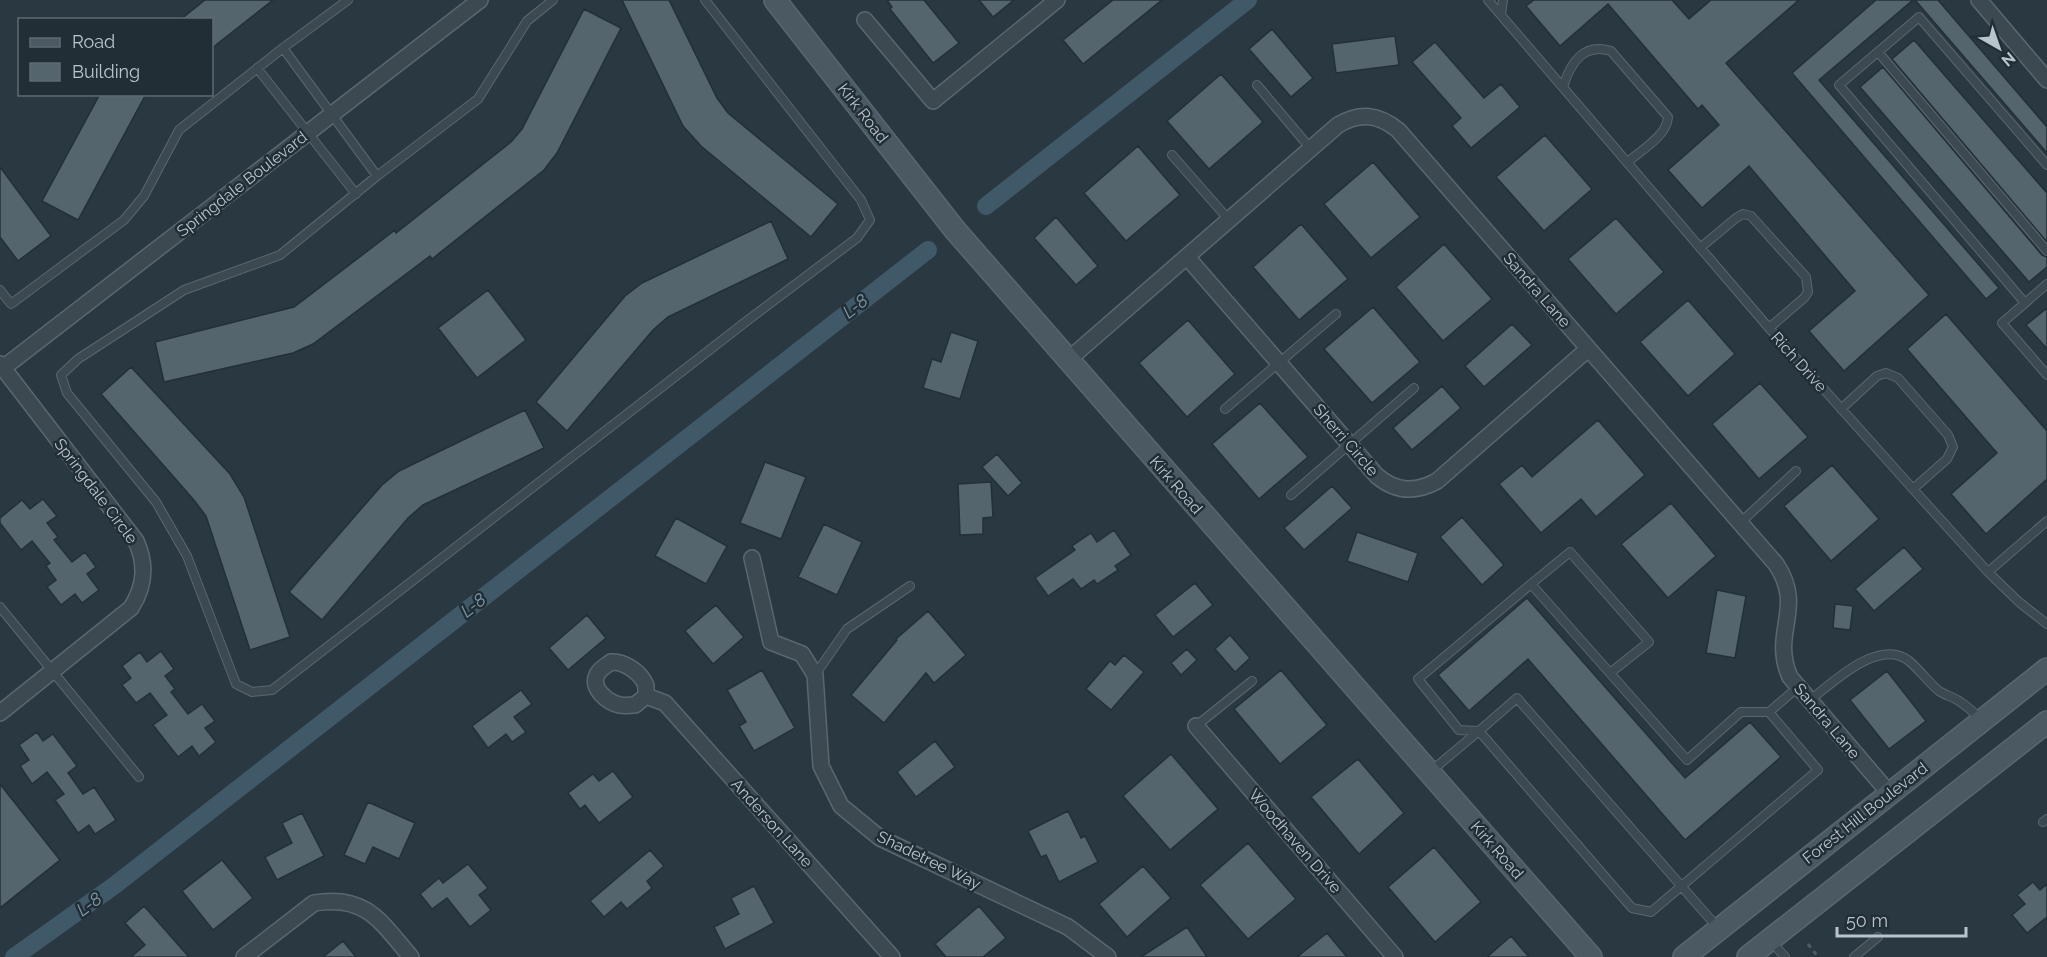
<svg xmlns="http://www.w3.org/2000/svg" width="2047" height="957" viewBox="0 0 2047 957" font-family="Raleway,sans-serif">
<style>
.lines{fill:none;stroke-linecap:round;stroke-linejoin:round}
.canal{stroke:#405968;stroke-width:18}
.building{fill:#55656d;stroke:#243038;stroke-width:1.5}
.lane-casing{stroke:#5b676e;stroke-width:10}
.street-casing{stroke:#5b676e;stroke-width:18}
.secondary-casing{stroke:#5b676e;stroke-width:24}
.path{stroke:#4b5f5e;stroke-width:3;stroke-dasharray:4.5 4.5;stroke-linecap:butt}
.lane{stroke:#3d4951;stroke-width:8}
.street{stroke:#3d4951;stroke-width:15}
.secondary{stroke:#4b5963;stroke-width:21}
.labels{text-anchor:middle;dominant-baseline:central;stroke-width:5;stroke-linejoin:round;paint-order:stroke}
.street-label{font-size:16px;fill:#bac4cb;stroke:#222e36}
.water-label{font-size:18px;font-style:italic;fill:#7d9aaa;stroke:#222e36}
</style>
<rect width="100%" height="100%" fill="#293841"/>
<g class="lines">
<path class="canal" d="M986 206 1248 0
M14 957 115 885 928 250"/>
</g>
<path class="building" d="M205 0H273L212 48V20H180Z
M622 0H669L717 98 728 113 838 204 811 237 701 146 683 126Z
M887 0H924L959 43 933 63 890 9 892 7Z
M979 0H1014L993 17Z
M1113 0H1162L1083 64 1063 40Z
M1534 0H1672L1689 19 1711 0H1799L1726 63 1929 295 1844 371 1809 331 1855 291 1749 166 1702 208 1668 170 1719 125 1702 105 1698 109 1608 4 1560 46 1526 6Z
M1876 0H1913L1819 80 1999 288 1986 299 1792 73Z
M1915 0H1938L2047 127V153Z
M584 9 621 28 557 153 544 170 432 259 430 256 313 344 293 353 164 382 155 342 294 307 395 230 396 233 511 142 522 129Z
M1272 29 1313 78 1291 97 1249 49Z
M1395 36 1399 65 1336 73 1332 44Z
M1914 40 2047 193V242L1892 59Z
M1435 42 1484 98 1501 84 1520 107 1471 148 1452 126 1461 118 1412 62Z
M1883 67 2042 255 2047 257V267L2029 282 1860 87Z
M1221 74 1263 122 1209 169 1167 121Z
M100 94H146L78 220 42 201Z
M1545 135 1592 189 1544 231 1496 177Z
M1138 146 1180 195 1126 241 1084 193Z
M1373 162 1420 217 1371 258 1324 204Z
M0 167 51 236 18 261 0 237Z
M1056 217 1098 266 1076 285 1034 238Z
M1616 218 1664 272 1616 314 1568 259Z
M771 221 788 259 668 317 653 330 567 431 536 402 625 296 642 283Z
M1301 224 1348 279 1299 320 1253 267Z
M1444 244 1492 299 1443 341 1396 287Z
M488 290 526 340 477 378 438 328Z
M1688 300 1735 354 1688 396 1640 342Z
M1373 307 1420 362 1372 403 1324 349Z
M2047 308V349L2026 325Z
M1946 314 2047 431V479L1986 534 1951 494 1997 453 1907 349Z
M1188 320 1235 374 1187 417 1139 363Z
M1512 324 1532 345 1484 387 1465 366Z
M951 332 978 341 960 399 923 388 932 359 941 362Z
M131 367 230 474 244 497 290 637 250 650 206 516 193 499 101 394Z
M1760 383 1808 437 1759 479 1712 424Z
M1442 386 1461 408 1412 450 1393 428Z
M1260 403 1308 457 1259 499 1212 444Z
M525 410 544 448 423 505 408 518 322 620 289 592 382 485 399 471Z
M1598 420 1645 475 1596 517 1581 499 1541 533 1499 484 1522 465 1532 477Z
M997 454 1022 483 1008 496 982 467Z
M765 462 806 477 781 539 740 523Z
M1832 465 1879 519 1831 561 1784 506Z
M991 482 993 517 983 518V534L960 535 958 484Z
M1332 486 1352 508 1304 550 1284 528Z
M43 499 57 516 47 523 58 537 54 540 72 562 85 552 96 567 87 574 99 590 82 603 75 594 61 605 47 587 56 580 46 566 50 563 32 541 21 550 0 523V518L22 500 30 509Z
M1671 503 1716 556 1668 598 1621 544Z
M1462 517 1504 565 1482 585 1440 537Z
M676 518 727 546 706 584 655 556Z
M824 524 862 542 837 595 798 577Z
M1114 530 1131 555 1115 566 1118 570 1097 584 1094 580 1081 589 1073 579 1048 596 1035 578 1075 550 1072 546 1091 533 1097 542Z
M1357 532 1418 553 1408 582 1347 561Z
M1904 547 1923 569 1874 611 1855 589Z
M1195 583 1213 605 1173 637 1155 615Z
M1717 590 1746 596 1735 658 1706 653Z
M1527 598 1685 778 1750 722 1781 757 1685 840 1528 659 1469 711 1438 675Z
M1835 604 1853 606 1850 630 1833 628Z
M716 605 744 637 713 664 685 631Z
M928 611 966 655 934 683 926 673 884 723 851 695 897 640 896 639Z
M587 615 606 638 568 670 549 648Z
M1230 635 1250 658 1235 672 1215 649Z
M1187 649 1197 660 1181 675 1171 663Z
M161 651 174 669 165 676 175 689 171 692 188 714 202 704 215 721 205 728 216 742 199 756 192 746 178 757 153 725 167 715 150 693 136 703 122 685 131 678 122 666 140 652 147 662Z
M1124 655 1144 672 1111 710 1086 689 1110 661 1115 665Z
M762 670 795 728 754 751 739 726 746 722 727 690Z
M1281 670 1327 725 1280 764 1234 709Z
M1887 671 1926 721 1889 749 1850 700Z
M521 690 532 704 514 717 526 732 512 742 506 734 488 748 472 726Z
M37 732 43 741 53 734 77 766 68 773 83 794 94 787 116 820 95 834 89 825 78 833 55 800 64 794 47 772 32 784 20 766 29 760 19 745Z
M935 741 955 767 916 797 897 772Z
M1171 754 1218 809 1170 850 1123 796Z
M1358 759 1404 813 1359 854 1311 797Z
M613 771 633 797 599 823 585 805 580 809 568 793 593 774 599 781Z
M0 784 60 860 0 908Z
M368 802 415 823 399 859 373 847 365 864 344 855Z
M1068 811 1081 838 1085 836 1098 862 1059 882 1046 855 1041 857 1028 831Z
M302 813 324 856 277 880 265 857 292 843 282 823Z
M1248 843 1296 899 1248 939 1200 885Z
M1434 847 1481 902 1435 942 1388 887Z
M650 850 664 866 647 881 652 888 627 909 621 902 604 917 590 901Z
M222 860 253 898 213 930 182 891Z
M468 864 488 888 479 895 491 910 470 927 447 898 432 909 420 894 439 878 443 883Z
M1143 866 1171 898 1127 937 1099 904Z
M2033 882 2040 890 2047 884V917L2027 933 2012 915 2025 904 2017 895Z
M754 886 774 923 725 949 714 927 739 914 731 898Z
M144 906 189 957H131L145 945 125 923Z
M979 906 1006 938 983 957H946L935 944Z
M1187 927 1207 957H1141Z
M1327 933 1347 957H1297Z
M1511 936 1529 957H1487Z
M343 941 356 957H323Z"/>
<g class="lines">
<g class="lane-casing">
<path id="lane" d="M553 0 527 21 478 99 377 176 280 255 184 290 78 359 61 375 67 393 156 502 187 556 236 684 252 692 272 690 748 320 857 238 870 220 861 200 705 0
M1488 0 1769 328 1913 489 1988 572 2019 602 2047 624
M1501 15 1503 0
M283 48 377 176
M1878 52 2047 251
M257 68 356 194
M1257 85 1311 149
M1563 87C1570 64 1583 42 1611 51L1668 117C1667 136 1641 150 1628 162
M1172 155 1229 220
M1700 248 1736 218 1743 214 1751 216 1806 277 1808 292 1804 298 1769 328
M2047 284 2002 323 2047 375
M0 290 11 304 124 220 144 196 179 130 283 48 348 0
M2025 303 1839 85 1919 17 2047 165
M1225 409 1336 314
M1841 409 1877 376 1886 373 1898 378 1948 435 1953 447 1947 459 1913 489
M1291 495 1414 388
M1740 523 1796 471
M1988 572 2047 521
M1531 584 1570 552 1649 642 1610 673
M0 607 139 777
M815 675 847 629 910 586
M1809 701C1832 683 1879 637 1909 661 1920 670 1928 682 1939 691 1945 695 1953 697 1959 701 1967 706 1974 713 1981 719
M1196 726 1252 681
M1479 731 1459 730 1418 679 1531 584 1687 760 1741 712H1769
M1430 772 1479 731
M2043 822 2047 819
M1718 928 1517 698 1479 731 1632 908 1651 912 1818 770 1769 712 1797 688
M1771 941 1785 957
M1854 957 1878 937"/>
</g>
<g class="street-casing">
<path id="street" d="M1979 0 2047 80
M865 20 933 101 1057 0
M1187 257 1377 476C1396 492 1415 493 1437 481L1588 349
M1068 360 1338 125C1360 112 1378 114 1398 130L1776 564C1806 609 1770 632 1790 677L1890 794
M0 364 136 541C147 565 145 586 131 608L0 713
M3 368 480 0
M752 558 771 642 802 654 815 675 821 766 841 806 880 838 1068 927 1108 957
M611 662C624 661 642 673 646 686 646 687 646 695 646 696L635 705C630 705 625 706 620 705 608 703 590 688 597 675 599 669 606 666 611 662Z
M646 696 665 703 892 957
M1196 726 1395 957
M244 957 314 903C366 894 381 922 411 957"/>
</g>
<g class="secondary-casing">
<path id="secondary" d="M775 0 955 230 1591 957
M1684 957 2047 669
M1748 957 2047 722"/>
</g>
<path class="path" d="M1808 944 1818 957"/>
<use href="#lane" class="lane"/>
<use href="#street" class="street"/>
<use href="#secondary" class="secondary"/>
</g>
<g class="labels">
<g class="street-label">
<text transform="translate(863 113) rotate(52)">Kirk Road</text>
<text transform="translate(242 184) rotate(-38)">Springdale Boulevard</text>
<text transform="translate(1537 290) rotate(49)">Sandra Lane</text>
<text transform="translate(1799 362) rotate(48)">Rich Drive</text>
<text transform="translate(1346 440) rotate(49)">Sherri Circle</text>
<text transform="translate(1176 485) rotate(49)">Kirk Road</text>
<text transform="translate(96 491) rotate(53)">Springdale Circle</text>
<text transform="translate(1827 721) rotate(50)">Sandra Lane</text>
<text transform="translate(1865 813) rotate(-38)">Forest Hill Boulevard</text>
<text transform="translate(772 823) rotate(48)">Anderson Lane</text>
<text transform="translate(1295 841) rotate(49)">Woodhaven Drive</text>
<text transform="translate(1497 850) rotate(49)">Kirk Road</text>
<text transform="translate(929 860) rotate(26)">Shadetree Way</text>
</g>
<g class="water-label">
<text transform="translate(855 306) rotate(-38)">L-8</text>
<text transform="translate(473 605) rotate(-38)">L-8</text>
<text transform="translate(89 904) rotate(-36)">L-8</text>
</g>
</g>
<rect x="18" y="18" width="195" height="78" fill="#222e36" stroke="#5f6a72" stroke-width="1.5"/>
<rect x="30" y="38" width="30" height="9" fill="#4b5963" stroke="#5f6a72" stroke-width="1.5"/>
<text x="72" y="48" font-size="18" fill="#bac4cb">Road</text>
<rect x="30" y="63" width="30" height="18" fill="#55656d" stroke="#5f6a72" stroke-width="1.5"/>
<text x="72" y="78" font-size="18" fill="#bac4cb">Building</text>
<g transform="translate(1999 48) rotate(140)" stroke="#222e36" stroke-width="4.5" paint-order="stroke">
<path d="M0-4.5L10 22L0 15L-10 22Z" fill="#bac4cb"/>
<text y="-9" font-size="16" font-weight="bold" text-anchor="middle" fill="#bac4cb">N</text>
</g>
<path d="M1837 927v9h129v-9" fill="none" stroke="#bac4cb" stroke-width="3"/>
<text x="1846" y="927" font-size="18" fill="#bac4cb" stroke="#222e36" stroke-width="4.5" paint-order="stroke">50 m</text>
</svg>
